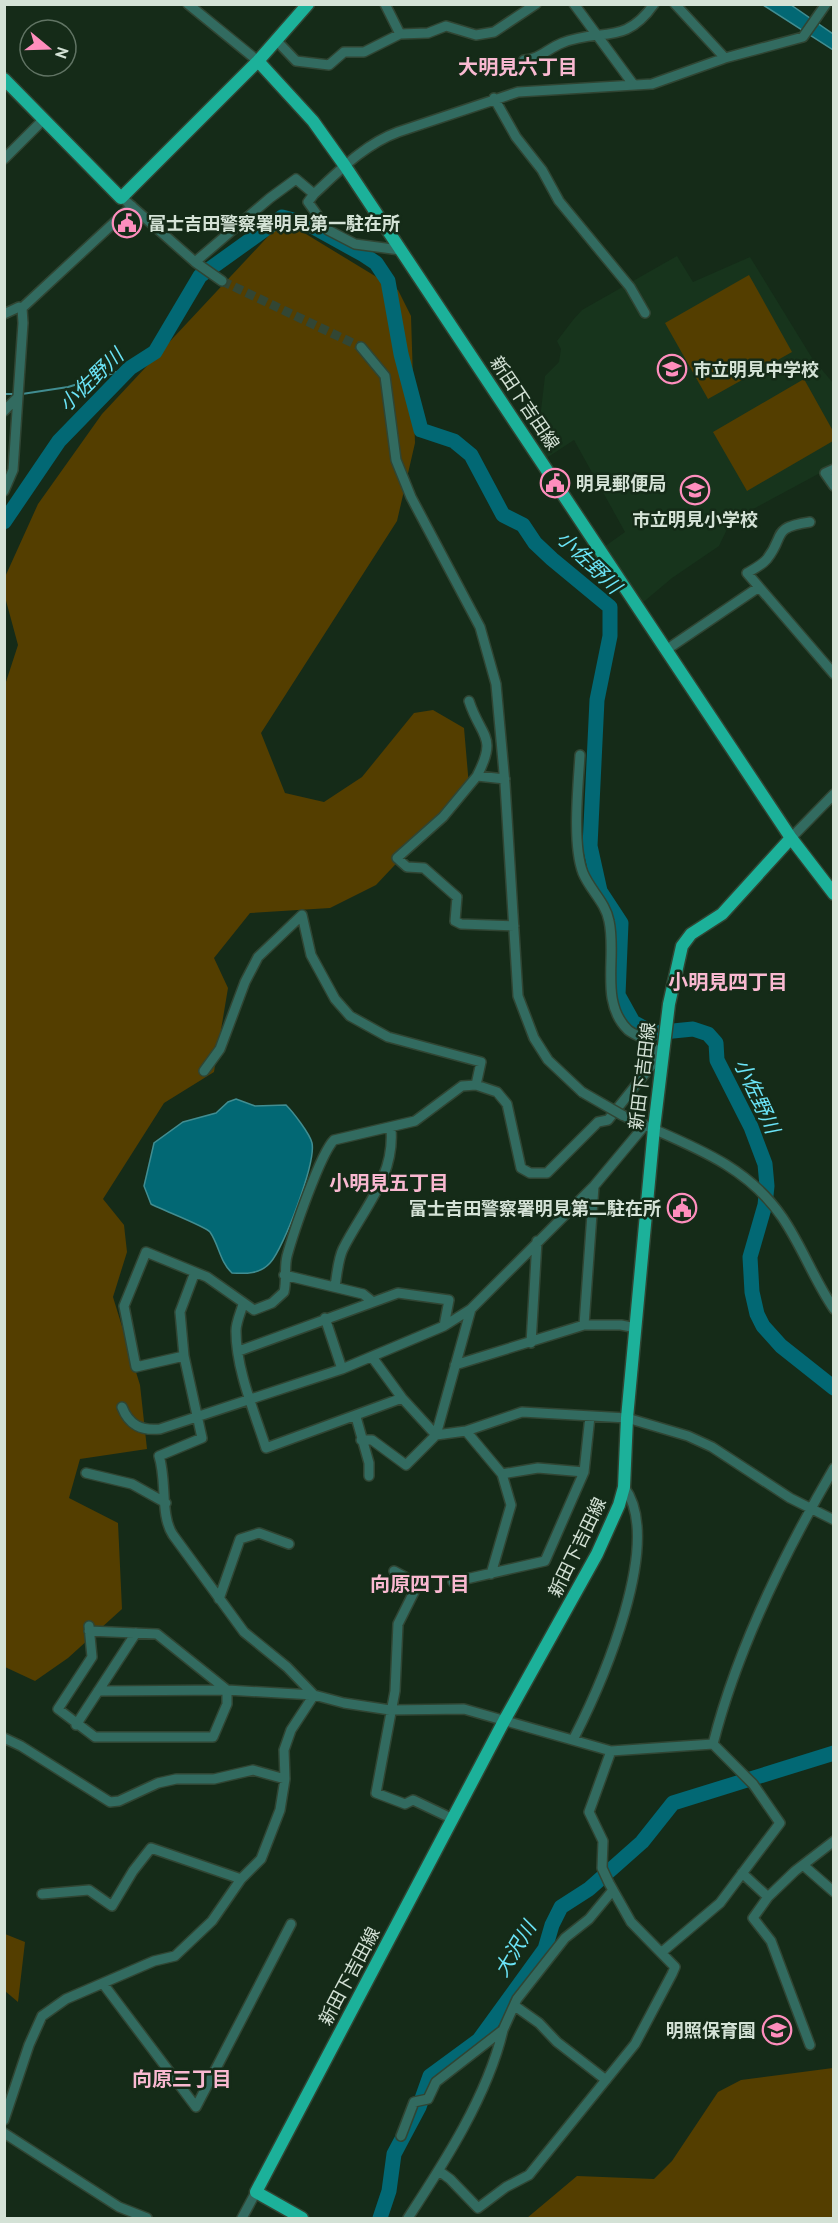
<svg xmlns="http://www.w3.org/2000/svg" width="838" height="2223" viewBox="0 0 838 2223" font-family="'PT Sans','Noto Sans JP',sans-serif">
<style>
.built{fill:#17341c}
.green{fill:#543e00}
.water{fill:#026874;stroke:#418d91;stroke-width:1.5}
.lines{fill:none;stroke-linecap:round;stroke-linejoin:round}
.stream{stroke:#418d91;stroke-width:2}
.river{stroke:#026874;stroke-width:15}
.minor-tunnel{stroke:#324634;stroke-width:9;stroke-dasharray:9 4.5;stroke-linecap:butt}
.minor-casing{stroke:#304533;stroke-width:12}
.major-casing{stroke:#304533;stroke-width:15}
.minor{stroke:#326b60;stroke-width:9}
.major{stroke:#1cb19a;stroke-width:12}
.minor-bridge-casing{stroke:#304533;stroke-width:12;stroke-linecap:butt}
.minor-bridge{stroke:#326b60;stroke-width:9}
.labels{text-anchor:middle;dominant-baseline:central;stroke-width:5;stroke-linejoin:round;paint-order:stroke}
.poi-label{font-size:18px;font-weight:bold;fill:#d4e2d6;stroke:#152b18;text-anchor:start}
.street-label{font-size:18px;fill:#d4e2d6;stroke:#152b18}
.neighbourhood-label{font-size:20px;font-weight:bold;fill:#f9b9d1;stroke:#152b18}
.water-label{font-size:20px;font-style:italic;fill:#6be4f7;stroke:#152b18}
</style>
<rect width="100%" height="100%" fill="#152b18"/>
<path class="built" d="M677 256 693 282 750 257 812 358 833 383V466L731 521 719 546 672 578 640 605 604 547 625 532 574 440 545 459 540 447 541 410 545 376 559 362 561 349 557 341 573 320 582 310Z"/>
<path class="green" d="M274 230 301 231 398 290 411 316 415 443 397 521 261 733 285 793 324 802 362 777 414 713 433 710 464 728 469 786 376 885 330 908 250 913 214 958 228 988 214 1072 164 1103 103 1199 124 1225 127 1252 113 1297 140 1385 147 1449 80 1459 69 1498 118 1523 122 1609 68 1658 35 1681 5 1667 4 688 18 645 5 597V577L38 504 102 414Z
M749 275 792 352 708 399 665 323Z
M804 379 833 431V441L747 491 713 432Z
M5 1934 25 1942 18 2002 5 1991Z
M833 2068V2218H527L577 2176 654 2179 672 2161 718 2092 741 2080Z"/>
<path class="water" d="M763 5H791L833 34V50Z
M236 1099 255 1106 286 1105C293 1112 310 1134 312 1143 316 1162 284 1248 270 1263 260 1274 246 1274 232 1273 220 1262 219 1245 210 1232 205 1226 162 1210 151 1204L144 1186 154 1143 183 1122 216 1113 228 1102Z"/>
<g class="lines">
<path class="stream" d="M4 394H17
M22 394 68 387 130 368"/>
<path class="river" d="M4 522 59 441 130 368 155 352 200 276 282 217 308 224 364 255 376 263 388 281 401 354 421 430 454 441 471 455 503 515 523 525 535 543 552 559 610 607V636L597 700 590 846 600 891 621 923 618 995 633 1022 653 1033 693 1029 708 1034 716 1043 717 1060 751 1127 765 1164 767 1186 765 1205 750 1257 752 1292 757 1314 763 1326 781 1346 834 1388
M380 2218 389 2191 394 2154 419 2107 430 2076 479 2040 545 1949 552 1925 561 1907 589 1889 642 1842 673 1803 834 1753"/>
<path class="minor-tunnel" d="M222 281 361 347"/>
<g class="minor-casing">
<path id="minor" d="M188 4 258 61
M385 4 400 34
M574 4 633 84
M675 4 725 58
M276 40 296 61 329 65 344 52H364L400 34 428 33 446 26 476 35 494 32 536 4
M524 60C540 59 547 49 562 43 601 27 624 47 654 4
M494 98 516 137 542 170 559 201 630 287 645 313
M4 159 44 119
M314 194C339 171 365 144 398 132L518 92 652 84 725 58 803 37 826 4
M127 202 195 262 222 281
M195 262 270 198 296 179 314 194 308 202 328 230 355 244 400 250
M4 314 19 307 22 308 132 206
M361 347 385 376 396 460 411 497 480 627 496 684 505 784 518 996 534 1038 548 1060 582 1092
M4 411 18 397
M834 469 825 473 834 486
M4 491 13 470 23 323 22 308
M810 522C770 528 786 535 767 559 762 565 754 569 747 573L834 674
M666 650 759 587
M469 701C481 738 498 735 477 776
M580 755C578 787 572 845 583 873 590 890 606 903 609 921 617 957 599 1002 628 1030 633 1034 639 1036 644 1039 651 1043 652 1049 661 1053
M505 779 477 776 443 817 397 858 407 867 424 868 457 897 455 921 461 924 514 926
M791 838 834 794
M204 1071 220 1049 245 982 258 957 302 915 311 955 335 999 350 1016 388 1037 481 1062 476 1085
M622 1115C681 1143 743 1160 782 1217 802 1246 814 1280 834 1309
M195 1272 180 1312 184 1356 202 1438 159 1456C167 1480 160 1516 173 1535L244 1632 287 1667 314 1695
M284 1275 363 1294 373 1302
M335 1286C337 1275 338 1259 343 1249 363 1209 395 1177 391 1129
M243 1304C241 1312 236 1322 236 1331 236 1369 254 1411 266 1448L402 1398
M325 1318 342 1369
M584 1325 594 1186
M531 1343 537 1241
M239 1351 398 1293 449 1300 444 1326
M184 1356 136 1367 124 1306 146 1252 207 1277 254 1310 272 1303 284 1292C287 1280 284 1268 287 1256 293 1234 320 1154 334 1140L415 1121 462 1086 476 1085 497 1092 507 1104 521 1168 530 1173H547L598 1122 608 1120 664 1050
M372 1357 402 1398 436 1435
M455 1365 584 1325H621L636 1328
M122 1407C129 1425 141 1431 160 1429L342 1369 444 1326 471 1309 594 1186 645 1125
M356 1417 369 1463V1476
M466 1431 502 1474 511 1505 491 1574
M436 1435 466 1431 522 1412 627 1418 688 1436 712 1447 790 1498 834 1520
M361 1440H372L406 1465 436 1435 471 1309
M86 1473 132 1484 166 1503
M502 1474 538 1468 584 1472
M394 1571 418 1584 398 1624 395 1691 376 1793 405 1804 413 1800 453 1819
M453 1582 545 1561 584 1472 590 1416
M219 1599 240 1539 259 1533 289 1544
M89 1626 92 1657 58 1709 95 1737H213L227 1704V1690
M89 1631 157 1634 227 1690
M98 1691 227 1690 314 1695 344 1703 390 1710 464 1709 611 1751 713 1744 753 1784 780 1823 720 1903 662 1952
M76 1725 136 1633
M4 1738 21 1746 110 1802 119 1801 158 1783 176 1779H214L253 1770 285 1779
M574 1738C601 1685 665 1541 624 1487
M713 1744C737 1649 785 1552 834 1468
M803 1865 834 1892
M742 1873 768 1897 795 1871 834 1841
M42 1894 89 1890 112 1906 133 1871 151 1848 241 1879
M768 1897 753 1918 771 1941 810 2045
M104 1985 196 2107 291 1924
M515 2006 539 2023 557 2042 606 2080
M4 2120 29 2045 42 2016 66 1999 154 1961 175 1956 212 1921 241 1879 261 1859 280 1810 285 1779 284 1750 291 1730 314 1695
M4 2133 119 2207 147 2218
M401 2136 414 2102 428 2099 436 2082 503 2030 517 1999 565 1938 589 1919 613 1890
M439 2171 450 2179 478 2208 506 2187 529 2175 635 2044 672 1974 675 1967 631 1922 609 1883 602 1868 603 1841 589 1812 611 1751
M242 2218 256 2192
M408 2218C444 2163 488 2095 503 2030"/>
</g>
<g class="major-casing">
<path id="major" d="M258 61 313 121 345 166 791 838 834 894
M4 79 121 198 258 61 308 4
M302 2218 256 2192 504 1721 597 1554 619 1505 624 1487 627 1418 654 1128 669 1004 682 946 691 934 722 914 791 838"/>
</g>
<use href="#minor" class="minor"/>
<use href="#major" class="major"/>
<g class="minor-bridge-casing">
<path id="minor-bridge" d="M582 1092 622 1115"/>
</g>
<use href="#minor-bridge" class="minor-bridge"/>
</g>
<defs>
<g id="civic-ring" transform="scale(1.5)"><circle r="9.5" fill="#152b18" stroke="#fe8ebd" stroke-width="1.5"/><path d="M-.6-6.5H3V-4.5H.6V-3L4-1V1h2V6H-6V1h2V-1L-.6-3ZM-1.2 2.5V6h2.4V2.5Z" fill="#fe8ebd"/></g>
<g id="school-ring" transform="scale(1.5)"><circle r="9.5" fill="#152b18" stroke="#fe8ebd" stroke-width="1.5"/><path d="M0-5L7-2L0 1L-7-2ZM-4 1L0 2.5L4 1V4Q0 6-4 4Z" fill="#fe8ebd"/></g>
</defs>
<g fill-rule="evenodd">
<use href="#civic-ring" x="127" y="223"/>
<use href="#school-ring" x="672" y="369"/>
<use href="#civic-ring" x="555" y="483"/>
<use href="#school-ring" x="695" y="490"/>
<use href="#civic-ring" x="682" y="1208"/>
<use href="#school-ring" x="777" y="2030"/>
</g>
<g class="labels">
<g class="poi-label">
<text x="148" y="223">富士吉田警察署明見第一駐在所</text>
<text x="693" y="369">市立明見中学校</text>
<text x="576" y="483">明見郵便局</text>
<text x="695" y="519" text-anchor="middle">市立明見小学校</text>
<text x="661" y="1208" text-anchor="end">富士吉田警察署明見第二駐在所</text>
<text x="756" y="2030" text-anchor="end">明照保育園</text>
</g>
<g class="street-label">
<text transform="translate(525 403) rotate(56)">新田下吉田線</text>
<text transform="translate(642 1076) rotate(-83)">新田下吉田線</text>
<text transform="translate(577 1547) rotate(-64)">新田下吉田線</text>
<text transform="translate(349 1976) rotate(-62)">新田下吉田線</text>
</g>
<g class="neighbourhood-label">
<text x="518" y="67">大明見六丁目</text>
<text x="728" y="982">小明見四丁目</text>
<text x="389" y="1183">小明見五丁目</text>
<text x="420" y="1584">向原四丁目</text>
<text x="182" y="2079">向原三丁目</text>
</g>
<g class="water-label">
<text transform="translate(91 380) rotate(-44)">小佐野川</text>
<text transform="translate(589 562) rotate(44)">小佐野川</text>
<text transform="translate(757 1096) rotate(65)">小佐野川</text>
<text transform="translate(515 1949) rotate(-59)">大沢川</text>
</g>
</g>
<rect width="838" height="2223" fill="none" stroke="#d4e2d6" stroke-width="12"/>
<g transform="translate(48 48) rotate(109)"><circle r="28" fill="#152b18" stroke="#617464" stroke-width="1.5"/>
<path d="M0-4.5L10 22L0 15L-10 22Z" fill="#fe8ebd"/>
<text y="-9" font-size="16" font-weight="bold" text-anchor="middle" fill="#d4e2d6">N</text>
</g>
</svg>
